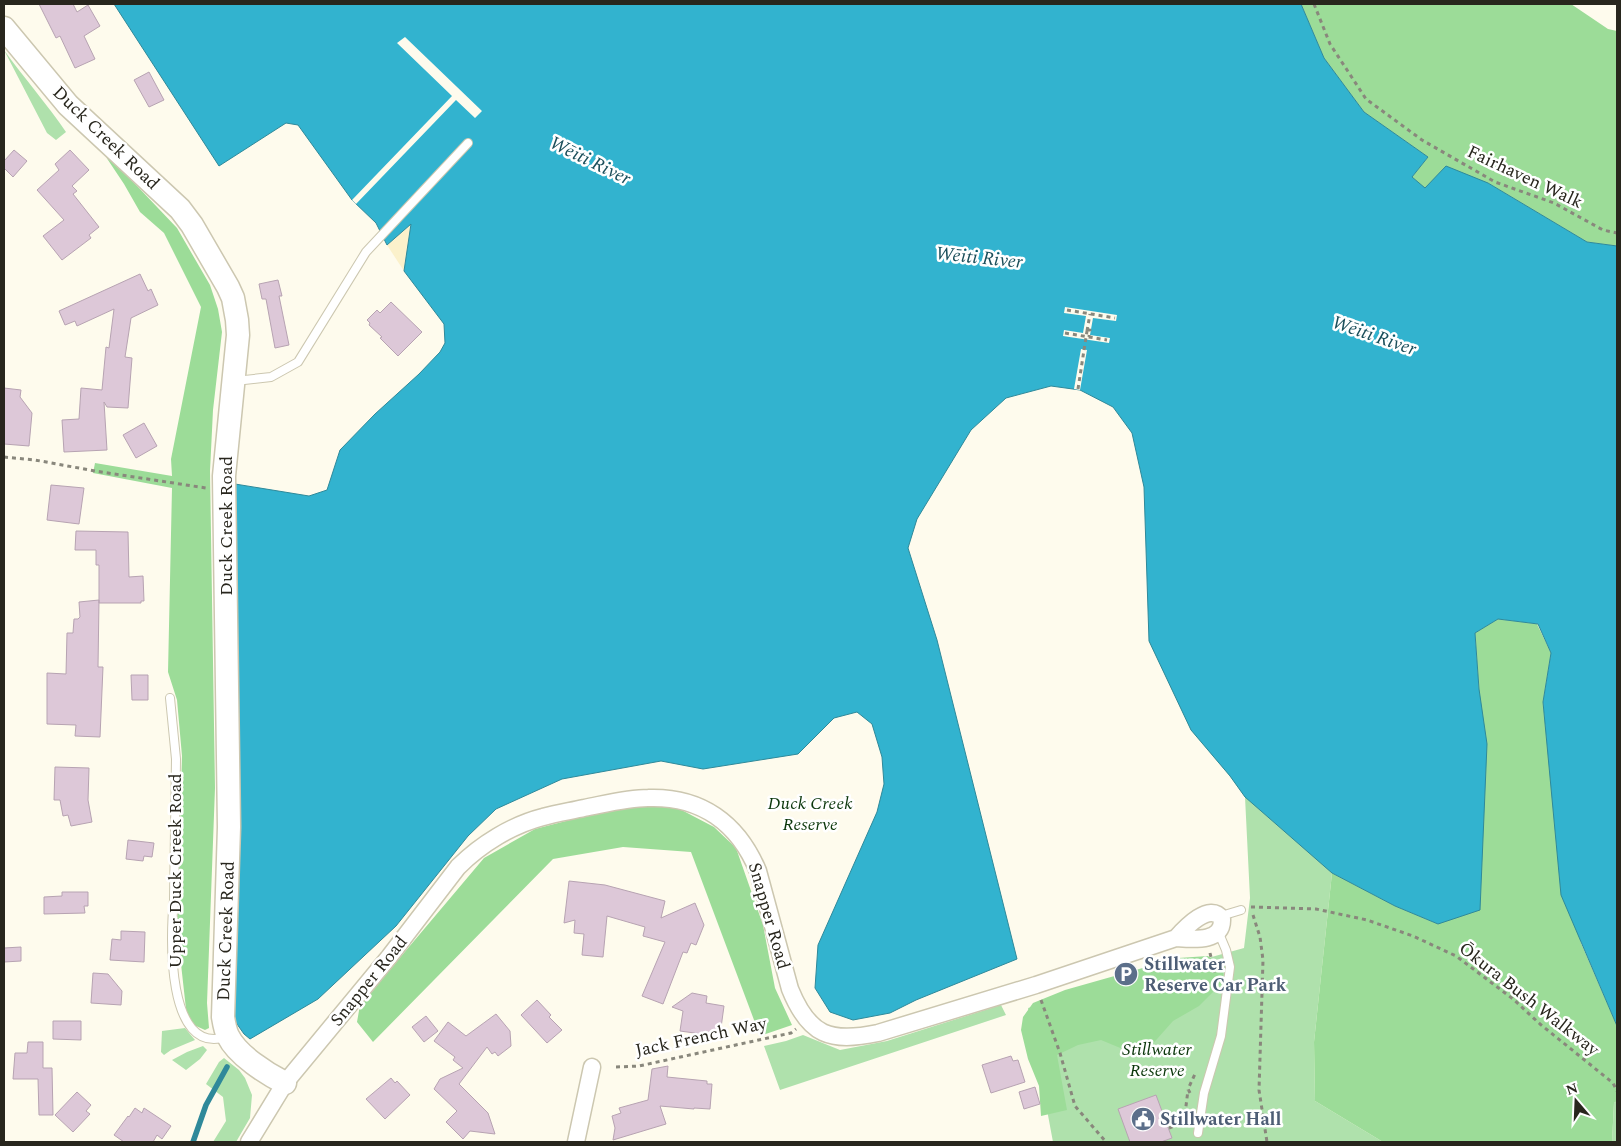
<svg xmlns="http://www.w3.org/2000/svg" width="1621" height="1146" viewBox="0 0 1621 1146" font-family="Spectral,serif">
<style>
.green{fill:#afe1ac}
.forest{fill:#9cdc98}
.sand{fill:#fbf1cb}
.water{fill:#32b3cf;stroke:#2f899a}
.pier{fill:#fefbed}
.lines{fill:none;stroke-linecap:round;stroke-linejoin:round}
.stream{stroke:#2f899a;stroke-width:5.5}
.building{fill:#ddc8d8;stroke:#b7a3b2}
.lane-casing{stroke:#ccc7b0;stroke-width:10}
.street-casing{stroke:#ccc7b0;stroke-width:19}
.secondary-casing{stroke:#ccc7b0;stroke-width:25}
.path{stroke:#89877c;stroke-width:3;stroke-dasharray:4 4;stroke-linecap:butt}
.lane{stroke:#fff;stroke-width:8}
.street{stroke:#fff;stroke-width:16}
.secondary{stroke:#fff;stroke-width:22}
.path-bridge{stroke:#89877c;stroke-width:3;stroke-dasharray:4 4;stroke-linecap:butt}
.labels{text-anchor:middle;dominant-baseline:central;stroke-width:5;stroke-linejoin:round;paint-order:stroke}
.street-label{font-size:18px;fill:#28261d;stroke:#fff}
.park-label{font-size:18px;font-style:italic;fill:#0b370b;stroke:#fff}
.service-label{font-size:18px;font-weight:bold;fill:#4e5e75;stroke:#fff;text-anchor:start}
.water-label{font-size:19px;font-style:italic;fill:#1b4f5b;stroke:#fff}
</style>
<rect width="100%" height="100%" fill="#fefbed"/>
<path class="green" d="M4 50C24 78 47 104 66 132L56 140 47 133Z
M1437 540 1332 873 1314 1042 1315 1101 1383 1142H1053L1028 1008 1244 948 1250 898 1245 797 1230 776 1191 730 1149 641Z
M1001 1005 1006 1015 780 1090 764 1046 786 1041 803 1035 840 1050 887 1041Z
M185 1028 195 1040 171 1050 164 1055 161 1052 162 1031Z
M203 1046 207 1050 200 1059 186 1070 172 1060 187 1052Z
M224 1058 239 1070 245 1078 252 1095 250 1118 236 1142H213L226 1121 223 1097 206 1084 219 1062Z
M1617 1101V1142H1612L1614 1103Z"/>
<path class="forest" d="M1301 4H1571L1608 29 1617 31V246L1587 242 1488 183 1425 189 1412 177 1428 157 1364 112 1324 58Z
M106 157 119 167 177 228 210 285 218 309 222 332 213 410 210 471 215 788 207 1003 209 1028 205 1030 196 1026 187 1018 177 928 182 756 177 700 168 672 172 488 93 473 95 463 172 476 171 459 201 307 164 233 140 212 124 184Z
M1498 619 1537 624 1551 653 1543 702 1549 759 1581 943 1617 1026V1101L1614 1103 1612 1142H1383L1315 1101 1314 1042 1332 873 1395 906 1438 924 1479 689 1475 633Z
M672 805 714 827 736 848 763 925 775 988 792 1025 760 1036 691 852 623 847 553 859 373 1042 357 1022 360 1005 484 858 535 829 620 807Z
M1208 956 1223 968V982L1199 1006 1173 1021 1149 1048 1130 1052 1101 1040 1078 1045 1057 1055 1067 1110 1041 1116 1039 1086 1028 1059 1021 1030 1023 1017 1033 1003 1065 990 1178 958Z"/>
<path class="sand" d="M411 224 404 271 387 245Z"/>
<path class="water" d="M114 4H1301L1324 58 1364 112 1428 157 1412 177 1425 188 1446 166 1488 183 1587 242 1617 246V1026L1561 895 1543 702 1551 653 1538 624 1498 619 1475 633 1479 689 1487 744 1480 910 1438 924 1395 906 1332 873 1245 797 1230 776 1191 730 1149 641 1144 487 1132 433 1113 407 1080 390 1051 386 1006 398 971 430 917 519 908 548 937 640 1017 959 916 1000 890 1013 853 1020 830 1012 815 988 818 945 877 812 884 784 882 757 872 724 857 712 834 718 798 754 703 769 661 761 562 779 496 809 468 836 396 926 318 999 250 1039 244 1034 232 1017 235 484 309 496 327 490 340 450 375 414 419 374 440 352 445 343 444 324 404 271 411 224 387 245 376 223 352 200 298 125 286 123 219 166Z"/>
<path class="pier" d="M405 37 482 111 475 118 456 100 356 204 352 200 452 96 397 43Z
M1065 307 1117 315 1116 321 1093 318 1090 335 1110 338 1109 343 1063 336 1064 330 1083 333 1086 316 1064 313Z
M1081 349 1087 350 1080 390 1074 389Z"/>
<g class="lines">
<path class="stream" d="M193 1142 206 1105 227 1067"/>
</g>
<path class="building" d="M39 4H73L77 12 88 5 100 26 84 36 95 59 75 68 60 36 56 38Z
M149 72 164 100 149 107 134 80Z
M14 150 27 161 13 177 4 168V161Z
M70 150 89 170 72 186 77 191 73 194 99 227 89 235 91 238 62 260 43 236 64 220 37 190 59 170 55 164Z
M140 274 148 291 151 289 158 305 131 318 125 357 132 358 128 408 107 407 104 402 107 450 64 452 62 420 79 419 81 388 102 390 106 347 109 348 114 309 77 326 75 321 65 325 59 311Z
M278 280 282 296H279L289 345 275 348 266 299H262L259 284Z
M391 302 422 332 398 356 380 338 382 337 369 325 370 323 367 320 377 310 380 313Z
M4 388 21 390 20 397 32 413 29 446 4 444Z
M144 423 157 446 136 458 123 435Z
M51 485 84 488 79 524 47 520Z
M76 531 128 532 129 577 143 576 144 601H141V603H99V565H96V550H75Z
M99 600 98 667H103L100 737 75 736 76 725 47 724V673L66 674 67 633H73L74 619H78L80 617 79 602Z
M131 675H148V700H132Z
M55 767 89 768 88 800 92 822 71 826 68 815 63 816 60 800H54Z
M128 840 154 843 152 857 144 856 143 861 126 859Z
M569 881 605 885 665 901 661 918 695 903 704 925 696 945 691 943 687 953 683 952 663 1004 642 996 665 942 643 936 645 927 607 916 603 957 582 955 584 934 574 933 575 920 564 923Z
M62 892H88V906H84L85 913 44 914V897L62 896Z
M121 931 145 932 144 962 110 960 112 939 121 940Z
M21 947V961L4 962V948Z
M93 973 108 974 122 991 121 1005 91 1003Z
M692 993 707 996 706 1003 724 1006 720 1035 709 1034V1035L680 1031 683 1011 672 1007Z
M537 1000 551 1015 549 1017 562 1030 547 1043 521 1015Z
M496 1014 510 1031 511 1046 498 1056 495 1052 492 1054 487 1047 459 1084 488 1113 495 1134 470 1131 463 1139 446 1122 457 1111 434 1089 440 1079 463 1068 453 1060 455 1057 434 1041 448 1022 466 1036Z
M426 1016 438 1031 424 1042 412 1027Z
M53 1021H81V1040L53 1039Z
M28 1042H43V1068H52L53 1115H39L38 1079H13L15 1053H27Z
M1011 1056 1013 1061 1018 1060 1025 1082 991 1093 982 1065Z
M668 1066 667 1077 707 1081V1084H712L710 1109 694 1108V1109L660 1106 666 1124 613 1140 615 1128 612 1116 621 1113 619 1108 648 1100 652 1069Z
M391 1078 395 1083 397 1081 410 1095 385 1119 366 1099Z
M1035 1087 1040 1104 1024 1109 1019 1092Z
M77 1092 91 1105 86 1111 90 1114 73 1132 55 1115Z
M1156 1095 1172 1138 1161 1142H1130L1118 1109Z
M135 1108 142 1113 144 1108 171 1126 162 1139 157 1135 153 1142H124L114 1135 128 1116 129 1117Z"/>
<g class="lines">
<g class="lane-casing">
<path id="lane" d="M235 381 271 377 298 362 366 252 468 143
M170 698 176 759 174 900C170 935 166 1056 226 1037
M1221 916 1241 910
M1198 1133 1204 1093 1221 1036 1230 967 1226 950 1218 931"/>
</g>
<g class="street-casing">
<path id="street" d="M249 1142 285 1083 389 957 458 867C481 844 512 825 543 817 557 813 571 811 584 808 605 804 627 798 648 798 701 796 738 823 758 871L790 989C809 1036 830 1043 878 1033L1036 985 1176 938C1192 939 1223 943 1222 919 1210 901 1185 928 1176 938
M576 1142 592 1067"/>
</g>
<g class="secondary-casing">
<path id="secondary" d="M4 28 68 105 180 209 192 225 228 287 233 298 237 320 238 335 224 476 229 827 223 1017C224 1023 225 1030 228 1036 237 1055 267 1074 285 1083"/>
</g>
<path class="path" d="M1314 4 1330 44 1366 99 1422 140 1495 182 1554 203 1603 230 1617 233
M1067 310 1115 318
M1087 330H1090L1089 337
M1087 331 1090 314
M1065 333 1107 340
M1078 389 1084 350
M4 457 35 460 95 471 206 488
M1251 907 1316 909 1367 920 1413 936 1456 956 1513 999 1540 1024 1613 1083 1617 1091
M1253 915 1260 937 1263 960 1259 1090 1267 1142
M1210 953 1215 974
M1041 1000 1060 1053 1075 1106 1106 1142
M616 1067 639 1066 791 1033 796 1029
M1190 1093 1188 1089 1195 1074
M1169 1128 1184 1122 1188 1090"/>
<use href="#lane" class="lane"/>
<use href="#street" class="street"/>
<use href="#secondary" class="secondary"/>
<path class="path-bridge" d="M1084 350 1087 331"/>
</g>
<defs>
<g id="parking-disc" transform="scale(1.25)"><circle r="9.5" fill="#5c6f8a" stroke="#fff"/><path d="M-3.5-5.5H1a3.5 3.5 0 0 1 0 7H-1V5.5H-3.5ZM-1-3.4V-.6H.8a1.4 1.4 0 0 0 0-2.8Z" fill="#fff"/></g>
<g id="civic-disc" transform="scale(1.25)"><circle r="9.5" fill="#5c6f8a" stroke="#fff"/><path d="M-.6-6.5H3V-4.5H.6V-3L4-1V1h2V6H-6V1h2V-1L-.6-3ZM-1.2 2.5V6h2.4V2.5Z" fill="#fff"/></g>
</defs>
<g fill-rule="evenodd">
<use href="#parking-disc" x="1126" y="974"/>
<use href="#civic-disc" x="1143" y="1119"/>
</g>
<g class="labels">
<g class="street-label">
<text transform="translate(106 138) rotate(44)">Duck Creek Road</text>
<text transform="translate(1525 177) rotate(25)">Fairhaven Walk</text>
<text transform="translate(226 526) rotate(-90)">Duck Creek Road</text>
<text transform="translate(175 871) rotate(-90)">Upper Duck Creek Road</text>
<text transform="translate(769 916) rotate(74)">Snapper Road</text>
<text transform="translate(226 931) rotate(-88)">Duck Creek Road</text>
<text transform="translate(369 981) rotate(-51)">Snapper Road</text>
<text transform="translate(1529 999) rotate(38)">Ōkura Bush Walkway</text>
<text transform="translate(701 1037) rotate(-12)">Jack French Way</text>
</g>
<g class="park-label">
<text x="810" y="803">Duck Creek<tspan x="810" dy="21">Reserve</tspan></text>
<text x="1157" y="1049">Stillwater<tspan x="1157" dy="21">Reserve</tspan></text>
</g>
<g class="service-label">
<text x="1144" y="964">Stillwater<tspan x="1144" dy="21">Reserve Car Park</tspan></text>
<text x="1160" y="1119">Stillwater Hall</text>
</g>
<g class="water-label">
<text transform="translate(590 161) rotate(26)">Wēiti River</text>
<text transform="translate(979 258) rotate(6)">Wēiti River</text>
<text transform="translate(1374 336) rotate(19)">Wēiti River</text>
</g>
</g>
<rect width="1621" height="1146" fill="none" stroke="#28261d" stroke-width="10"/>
<g transform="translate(1576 1101) rotate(341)" stroke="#ffffff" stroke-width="4" paint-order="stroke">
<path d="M0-4L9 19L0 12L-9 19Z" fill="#28261d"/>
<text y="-8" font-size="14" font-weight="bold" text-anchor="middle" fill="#28261d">N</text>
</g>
</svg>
